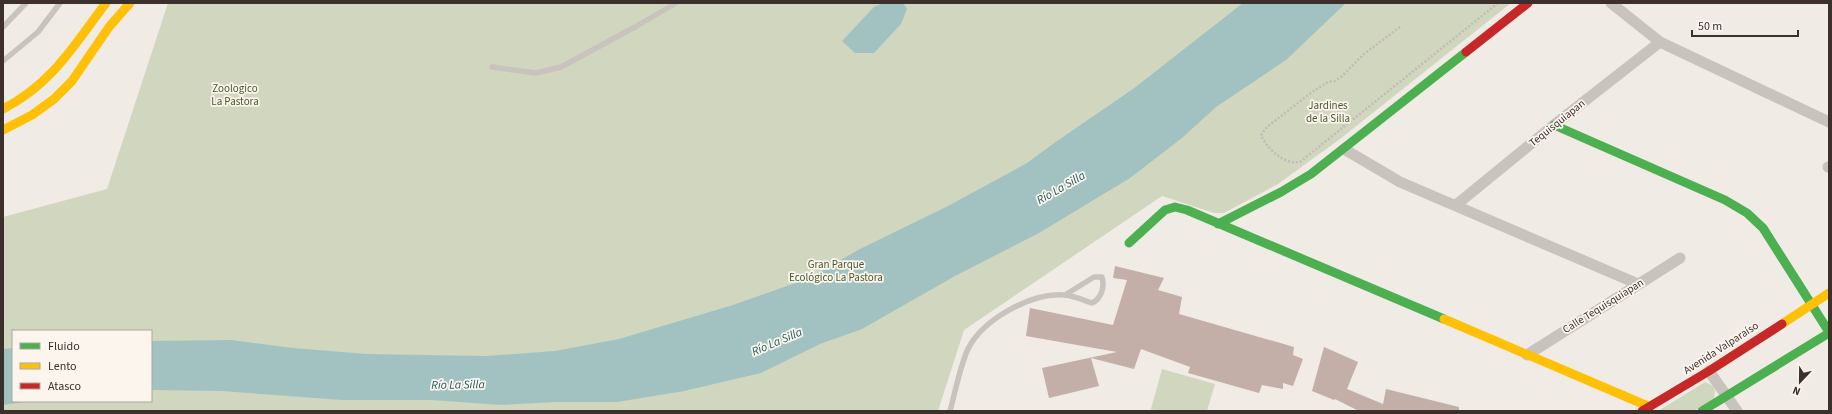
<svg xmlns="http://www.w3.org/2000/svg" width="1832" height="414" viewBox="0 0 1832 414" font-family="'Source Sans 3',sans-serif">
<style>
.green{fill:#d1d6bf;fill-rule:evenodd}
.water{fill:#a1c2c1}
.building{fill:#c3afa7}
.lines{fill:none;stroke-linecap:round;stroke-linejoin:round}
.path{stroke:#c2bbb6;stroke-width:2.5;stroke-dasharray:2 2;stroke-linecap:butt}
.lane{stroke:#c9c3be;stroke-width:5.5}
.street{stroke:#c9c3be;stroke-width:11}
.fast{stroke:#4caf50;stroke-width:9}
.slow{stroke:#ffc107;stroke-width:9}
.jam{stroke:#c62828;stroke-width:9}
.labels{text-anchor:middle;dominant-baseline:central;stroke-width:3.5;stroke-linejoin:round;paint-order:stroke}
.park-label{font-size:11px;fill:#4a5a2e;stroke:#fbf5ee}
.street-label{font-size:11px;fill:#3b302b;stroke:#fbf5ee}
.water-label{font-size:12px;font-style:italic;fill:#1f5a5e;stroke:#fbf5ee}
</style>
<rect width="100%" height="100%" fill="#f0ebe5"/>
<path class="green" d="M168 3H1511L1340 139 1278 184 1224 213H1214L1162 196 964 330 938 411H3V217L107 189ZM13 331H151V401H13Z
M1162 369 1215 384 1207 411H1157L1151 409Z
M1705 382 1713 386 1715 391 1714 399 1694 411H1658Z"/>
<path class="water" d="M884 3H903L907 9 901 24 874 53H855L842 41 874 7Z
M1243 3H1346L1286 60 1216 107 1182 138 1130 178 1039 233 955 276 862 329 820 344 761 373 684 391 617 402H556L501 405 432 400H342L222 391 151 390V341L231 340 293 348 367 354 486 356 555 351 619 339 733 305 807 279 860 249 948 206 1027 163 1057 141 1133 89Z
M13 348V401H30L3 405V349Z"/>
<path class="building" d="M1115 266 1164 278 1158 290 1182 297 1179 314 1294 347 1293 355 1303 359 1293 386 1283 383V389L1262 385 1259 393 1188 373 1190 367 1141 349 1134 369 1091 358 1099 386 1049 398 1042 368 1117 352 1026 336 1030 308 1113 325 1127 280 1113 278Z
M1324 347 1358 362 1347 389 1383 404 1386 389 1459 407V411H1359L1335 399 1334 400 1312 391Z"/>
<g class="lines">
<path class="path" d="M1400 27 1364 54 1342 76 1335 81 1328 82 1312 92 1267 127 1263 132 1261 136C1268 149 1284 165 1300 162L1498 3
M1340 122 1345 127"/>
<path class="lane" d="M3 27 26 3
M3 61 38 32 60 3
M492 67 536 73 561 67 635 27 676 3
M950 411C955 393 960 366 968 349 983 319 1032 292 1065 295 1074 296 1083 300 1092 303 1101 299 1105 287 1102 277H1094L1065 295"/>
<path class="street" d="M1611 3 1660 42 1829 122
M1344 149 1400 182 1638 284
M1828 167H1829
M1456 205 1554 125 1660 42
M1527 355 1680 258
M1709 371 1737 411"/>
<path class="fast" d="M1554 125 1725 200 1747 213 1763 228 1829 332
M1218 224 1281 192 1311 174 1466 52
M1129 243 1165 210 1175 207 1187 210 1444 319
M1702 411 1829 333"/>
<path class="slow" d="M3 109C52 84 74 45 106 3
M3 130 32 115 54 99 72 81 109 27 130 3
M1444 319 1650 407
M1782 324 1829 293"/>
<path class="jam" d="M1466 52 1528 3
M1642 411 1709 371 1782 324"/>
</g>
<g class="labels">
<g class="park-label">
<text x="235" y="88">Zoologico<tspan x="235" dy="13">La Pastora</tspan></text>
<text x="1328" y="105">Jardines<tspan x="1328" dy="13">de la Silla</tspan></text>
<text x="836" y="264">Gran Parque<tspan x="836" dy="13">Ecológico La Pastora</tspan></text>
</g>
<g class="street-label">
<text transform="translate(1557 123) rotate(-39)">Tequisquiapan</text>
<text transform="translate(1603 306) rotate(-32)">Calle Tequisquiapan</text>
<text transform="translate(1721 348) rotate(-33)">Avenida Valparaíso</text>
</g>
<g class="water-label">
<text transform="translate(1061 188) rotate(-30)">Río La Silla</text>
<text transform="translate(777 342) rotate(-23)">Río La Silla</text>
<text transform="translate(458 385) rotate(-1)">Río La Silla</text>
</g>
</g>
<rect width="1832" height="414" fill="none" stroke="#3b302b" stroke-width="8"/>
<rect x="12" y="330" width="140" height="72" fill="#fbf5ee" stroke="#aea6a0"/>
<rect x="20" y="343" width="20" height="6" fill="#4caf50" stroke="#aea6a0"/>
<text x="48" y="350" font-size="12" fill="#3b302b">Fluido</text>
<rect x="20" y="363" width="20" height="6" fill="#ffc107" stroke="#aea6a0"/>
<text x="48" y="370" font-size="12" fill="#3b302b">Lento</text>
<rect x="20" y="383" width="20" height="6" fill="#c62828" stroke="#aea6a0"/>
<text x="48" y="390" font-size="12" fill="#3b302b">Atasco</text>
<g transform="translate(1800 382) rotate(202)" stroke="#fbf5ee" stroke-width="3" paint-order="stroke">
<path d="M0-3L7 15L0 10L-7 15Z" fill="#3b302b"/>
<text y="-6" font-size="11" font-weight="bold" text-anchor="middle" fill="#3b302b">N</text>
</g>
<path d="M1692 30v6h106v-6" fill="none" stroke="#3b302b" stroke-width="2"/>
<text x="1698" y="30" font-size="12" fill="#3b302b" stroke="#fbf5ee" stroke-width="3" paint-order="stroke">50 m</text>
</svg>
